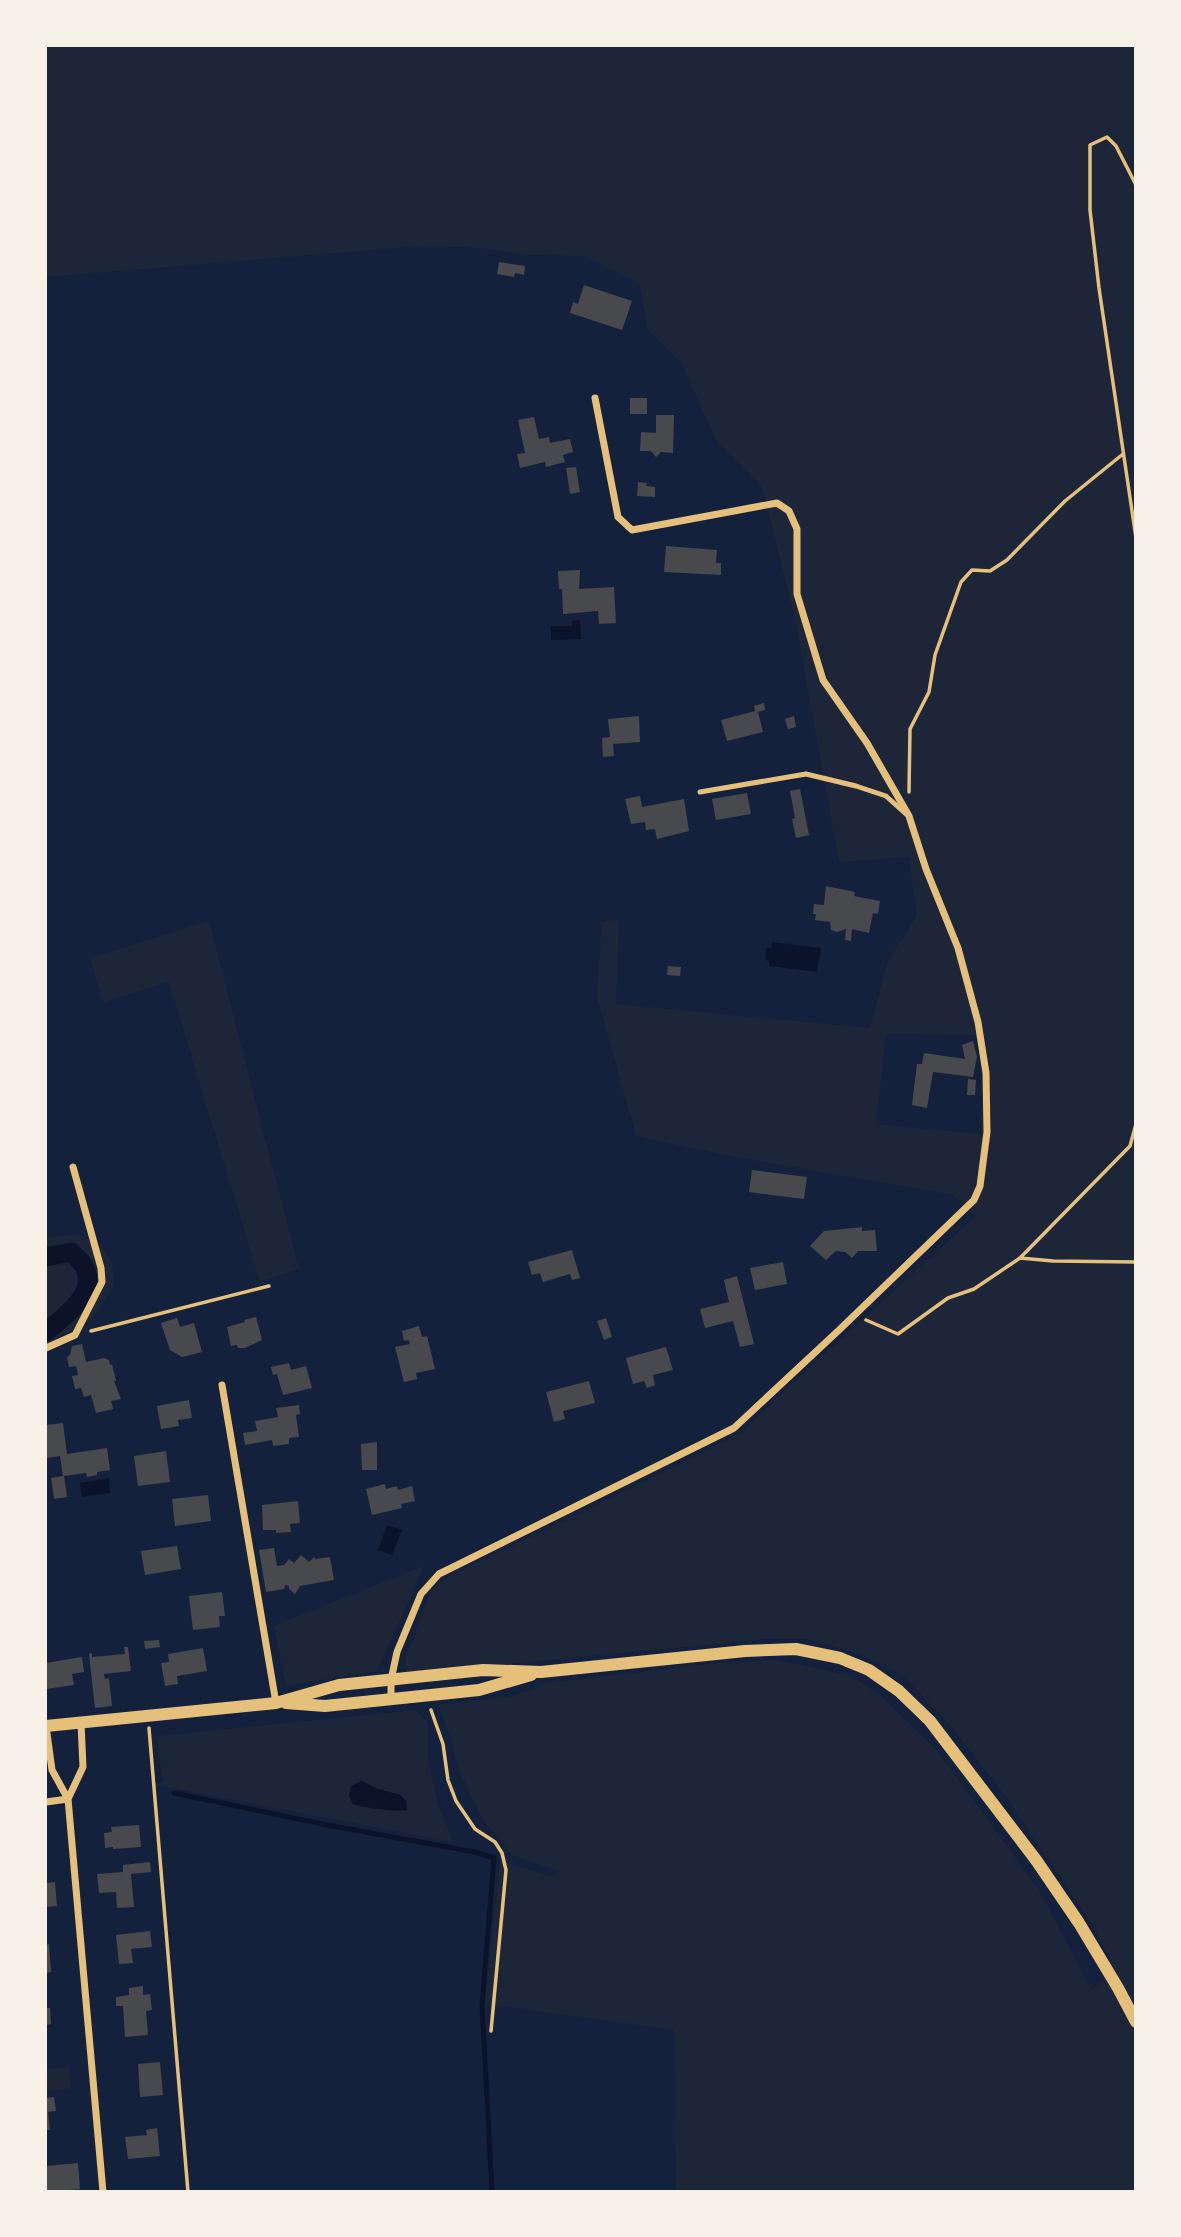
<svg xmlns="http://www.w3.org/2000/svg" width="1181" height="2237" viewBox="0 0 1181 2237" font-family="'Alegreya Sans',sans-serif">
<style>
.green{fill:#1d2539;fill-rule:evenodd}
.water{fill:#0b132b}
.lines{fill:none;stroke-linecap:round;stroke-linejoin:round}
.stream{stroke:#0b132b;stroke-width:5}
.canal{stroke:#0b132b;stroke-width:19}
.building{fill:#48494c}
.path{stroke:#e5c07b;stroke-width:3.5}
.service{stroke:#e5c07b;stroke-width:5}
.minor{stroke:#e5c07b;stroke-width:7}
.tertiary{stroke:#e5c07b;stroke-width:12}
</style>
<rect width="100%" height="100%" fill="#14213d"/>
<path class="green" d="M46 46H1135V2191H676L674 2030 485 2004 500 1861 556 1878 559 1871 512 1855 482 1818 457 1766 450 1736 438 1705 512 1696 547 1683 707 1664 777 1660 849 1675 880 1695 935 1748 1039 1890 1092 1990 1115 1969 1089 1919 1004 1794 951 1726 904 1676 860 1654 809 1639H766L405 1674 406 1656 431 1591 448 1577 686 1461 746 1429 773 1401 975 1217 953 1195 724 1155 636 1136 597 997 602 922 619 919 616 1004 870 1028 887 963 917 916 909 857 839 862 795 618 762 487 717 442 682 364 648 330 639 284 584 256 528 255 481 248 421 246 46 277ZM886 1034 977 1035 983 1071 981 1134 876 1124Z
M209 921 299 1269 260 1282 169 982 103 1002 90 958Z
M76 1234 98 1243 112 1262 114 1287 92 1319 46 1344V1238Z
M424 1566 377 1671 286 1686 274 1626Z
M416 1710 428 1723V1759L438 1805 453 1842 150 1784 163 1782 157 1736Z
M69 2067 71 2089 46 2091V2069Z"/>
<path class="water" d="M580 620 581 639 551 640V626H572V621Z
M772 942 821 948 817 972 769 966V961L765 960 766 948H771Z
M109 1478 110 1493 82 1497 80 1483Z
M387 1525 402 1530 392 1555 378 1550Z
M362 1781 378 1789 401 1795 406 1801 407 1810C397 1812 362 1808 353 1804L349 1796 351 1786Z"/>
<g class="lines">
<path class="stream" d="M174 1793 327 1825 475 1852 494 1858 482 2005 492 2192"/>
<path class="canal" d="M46 1257 71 1252C75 1256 80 1260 83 1265 101 1292 63 1317 46 1332"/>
</g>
<path class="building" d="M499 262 525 266 524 275 515 273 514 277 497 274Z
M584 285 632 301 622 330 570 313 573 302 578 304Z
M630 398H647V414H630Z
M656 415H674L673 453 661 452 656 457 651 451H640L641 432 656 433Z
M534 417 539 439 549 437 550 443 570 439 573 452 563 455 565 462 546 467 545 462 520 468 517 454 525 453 518 420Z
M576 467 580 492 570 494 566 468Z
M638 482 647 483 646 486 655 487V497L637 496Z
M666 546 717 550 716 563H721V575L664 572Z
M580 570 579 589 614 587 616 623 599 624 598 611 563 614 562 589H559L558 571Z
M764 703 765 710 758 712 763 732 727 741 721 720 755 711 754 706Z
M639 716 640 742 613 744 614 756 603 757 602 738 610 737 608 719Z
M794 716 796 727 788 729 785 719Z
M800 789 809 835 796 838 792 819 795 818 790 791Z
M747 793 751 814 716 820 712 799Z
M640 796 642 807 684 799 689 831 657 839 655 829 646 830 645 822 631 824 625 799Z
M826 886 855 892 854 896 880 901 878 914 873 913 869 933 852 929 851 941 845 940 846 929 837 932 831 930 830 922 815 920 816 914H813L814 904 824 905Z
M668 966 681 967 680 976 667 975Z
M973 1041 977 1057 973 1077 933 1072 927 1108 912 1105 917 1064H922L924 1053 965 1059 962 1045Z
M968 1079 976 1080 975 1095H967Z
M752 1170 807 1177 804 1199 749 1192Z
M862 1227V1231L875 1230 877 1251H858L852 1258 845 1252 836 1251 826 1260 810 1246 824 1231Z
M572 1250 580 1278 572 1280 570 1274 543 1282 540 1273 532 1275 528 1262Z
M783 1262 787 1284 755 1290 750 1268Z
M737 1276 754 1344 740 1347 733 1321 705 1328 700 1309 729 1302 724 1280Z
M256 1317 262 1340 245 1348H238L237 1345 231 1346 227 1327 245 1322 244 1320Z
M177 1318 180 1327 194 1323 202 1352 182 1357 170 1350 161 1323Z
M606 1318 612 1337 604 1340 597 1321Z
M419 1326 422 1337 427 1336 435 1369 416 1373 417 1379 404 1382 395 1347 410 1344 409 1340 404 1341 402 1331Z
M82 1344 86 1362 104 1358 109 1360 110 1365 112 1364 116 1381H114L121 1399 111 1401 113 1409 96 1413 91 1395 84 1397 81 1388 75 1389 72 1376 78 1375 76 1366 69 1367 67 1357 70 1355 72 1346Z
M666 1347 673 1370 653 1375 655 1385 647 1388 644 1381 633 1384 626 1358Z
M289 1363 291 1370 306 1366 312 1388 283 1395 277 1374 273 1375 271 1367Z
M589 1381 595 1403 563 1411 565 1419 554 1422 546 1392Z
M189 1400 192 1418 178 1420 179 1426 161 1429 157 1406Z
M299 1405 300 1414 296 1415 299 1437 289 1438V1444L273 1446 272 1440 245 1445 243 1433 257 1431 255 1421 278 1417 276 1408Z
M63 1423 67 1454 107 1448 110 1470 97 1472V1475L87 1477 86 1473 64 1476 67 1497 54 1499 51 1478 63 1476 60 1456 46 1458V1425Z
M377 1442V1470H362L361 1444Z
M166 1451 170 1482 138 1486 134 1456Z
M385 1484 386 1489 397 1486 398 1490 412 1486 415 1501 401 1504 402 1508 372 1515 366 1489Z
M208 1495 211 1521 175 1526 172 1499Z
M298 1501 300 1523 290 1524 291 1532 276 1533V1530H263L262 1505Z
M177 1546 181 1569 145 1575 141 1551Z
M274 1548 277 1566 284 1565 289 1559 294 1563 301 1555 309 1562 314 1557 316 1559 330 1557 334 1580 300 1586 295 1594 289 1589V1586L285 1585 284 1589 266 1592 259 1550Z
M222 1592 225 1616H219L220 1627 193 1630 189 1596Z
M159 1640 160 1647 145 1649 144 1641Z
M124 1647H128L131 1671 104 1674 105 1679 109 1678 112 1706 95 1708 89 1654 92 1653V1657L125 1654Z
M203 1648 207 1671 177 1676 178 1684 165 1686 161 1663 169 1662 168 1654Z
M82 1657 84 1672 72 1674 74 1685 46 1689V1663Z
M139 1825 141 1847 113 1849V1847L105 1848 104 1833 112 1832 111 1827Z
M150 1862 151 1872 131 1874 134 1907 117 1908 116 1892 99 1893 97 1874 123 1872V1865Z
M55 1882 57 1906 46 1907V1883Z
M150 1931 152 1947 131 1949 133 1963 119 1964 116 1935Z
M49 1944 51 1972 46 1973V1945Z
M143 1986V1995L150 1994 152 2010 146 2011 148 2035 125 2037 123 2006H116V1997L129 1995V1988Z
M46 2008H50L51 2024 46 2025Z
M160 2062 163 2095 140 2097 138 2064Z
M54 2097 56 2111 48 2112 50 2130H46V2098Z
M157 2128 160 2156 128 2159 125 2137 147 2135 146 2130Z
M78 2163 80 2189 46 2192V2166Z"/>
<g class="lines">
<path class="path" d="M1136 185 1116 146 1107 137 1090 145V210L1099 288 1136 538
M909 792 910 729 929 692 935 655 961 582 972 570 990 571 1007 560 1065 501 1123 454
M1020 1258 1130 1146 1136 1124
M866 1320 898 1334 948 1298 974 1289 1020 1258 1053 1261 1136 1262
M91 1331 269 1286
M431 1710 443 1744 448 1780 456 1801 475 1829 495 1842 502 1853 506 1870 491 2031
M149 1728 188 2192"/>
<path class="service" d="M700 792 806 774 856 786 886 796 906 814"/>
<path class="minor" d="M46 1348 75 1335 102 1282 101 1268 73 1167
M222 1385 276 1703
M391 1699V1680L397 1652 421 1594 439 1574 734 1428 838 1331 974 1200 980 1186 987 1132 986 1073 978 1022 958 948 926 869 909 816 867 743 823 680 797 594V529L789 511 777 503 632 530 618 517 595 398
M46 1726 52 1770 68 1799 103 2192
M68 1799 83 1767 81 1723
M46 1802 68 1799"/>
<path class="tertiary" d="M286 1703 325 1706 479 1690 531 1675
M46 1726 276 1703 339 1685 483 1670 541 1672 745 1651 796 1649 840 1658 869 1670 899 1691 930 1721 1036 1860 1079 1923 1118 1988 1136 2022"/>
</g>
<rect width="1181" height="2237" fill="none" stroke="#f6f1e7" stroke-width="94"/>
</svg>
